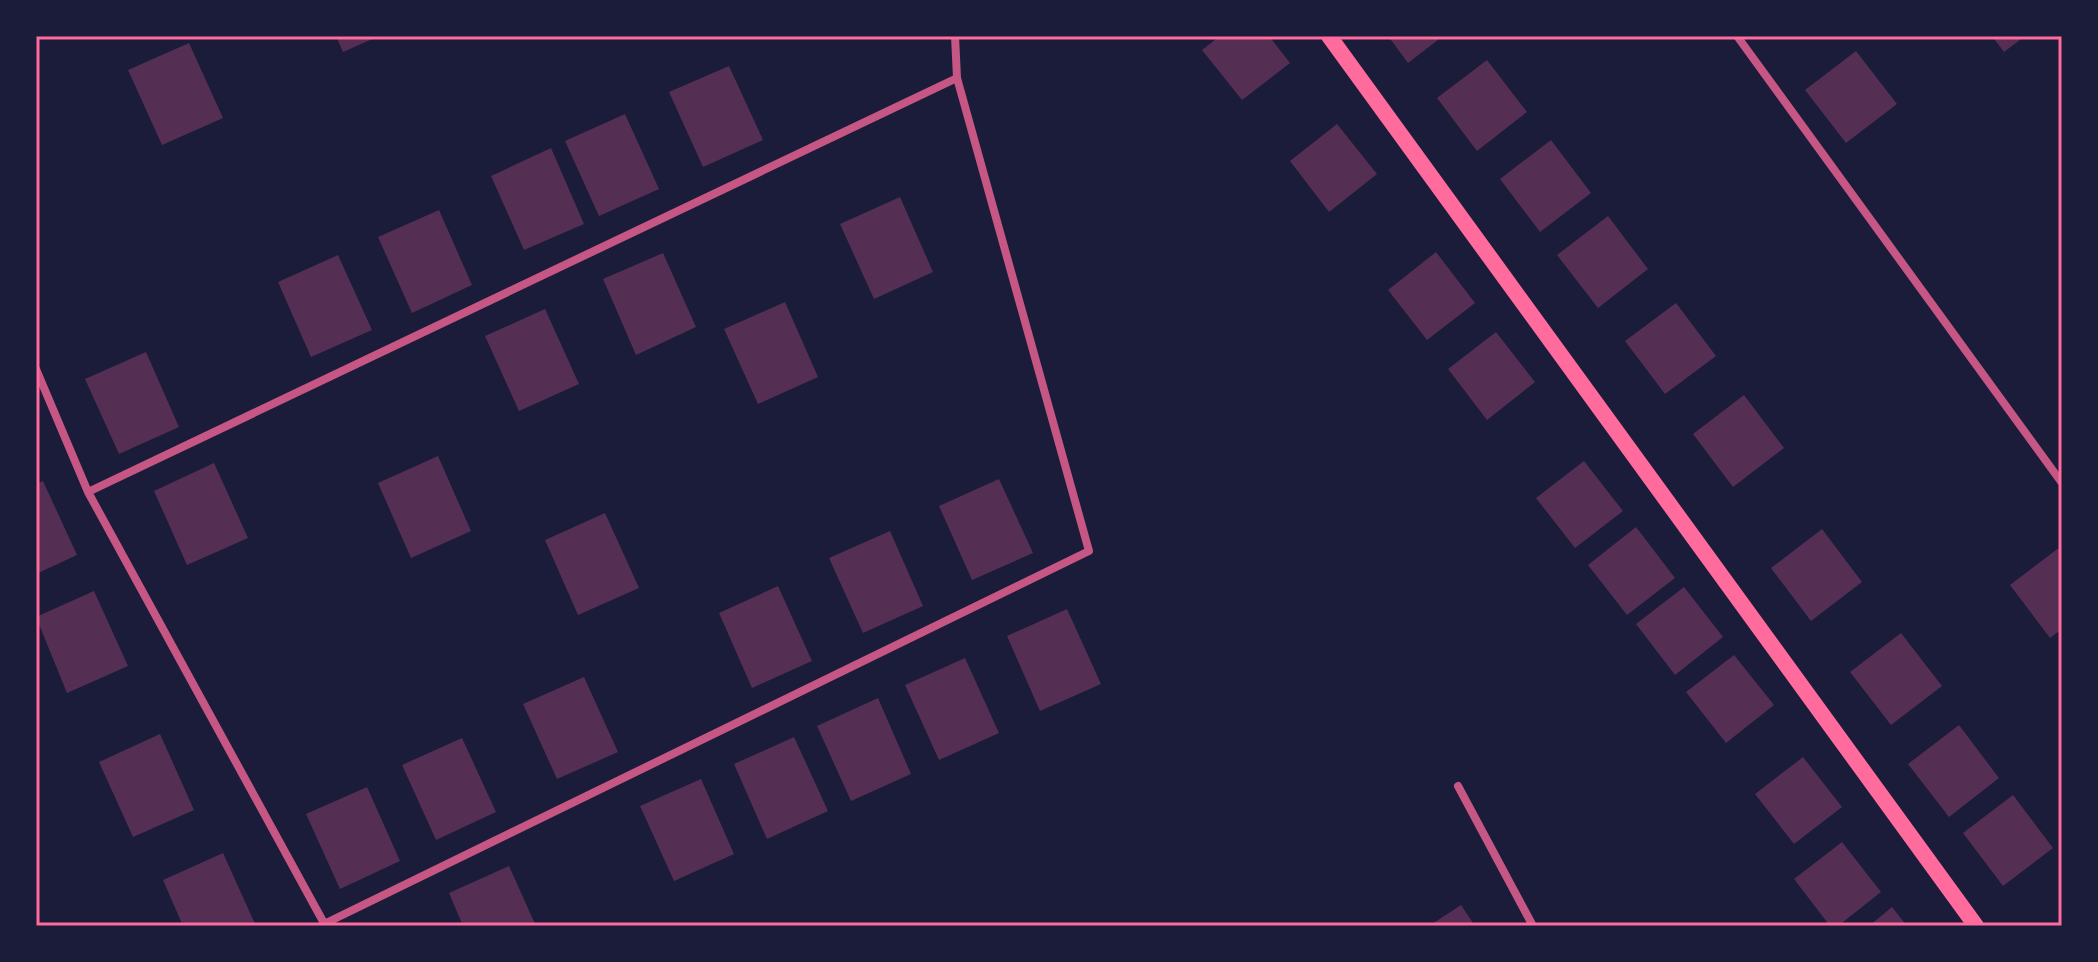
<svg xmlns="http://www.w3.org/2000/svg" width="2098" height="962" viewBox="0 0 2098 962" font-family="Inter,sans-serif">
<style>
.building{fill:#542f53}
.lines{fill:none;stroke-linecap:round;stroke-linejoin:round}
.minor{stroke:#c65784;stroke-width:8}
.secondary{stroke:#ff6b9d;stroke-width:16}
.neatline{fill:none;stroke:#ff6b9d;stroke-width:3}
</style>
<rect width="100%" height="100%" fill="#1b1b3a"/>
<path class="building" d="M336 36H379L343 52Z
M1220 36H1269L1290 63 1242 100 1202 50Z
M1388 36H1443L1408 63Z
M1992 36H2025L2004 52Z
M189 43 223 118 162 145 128 70Z
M1856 51 1897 104 1846 143 1805 90Z
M1487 60 1527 112 1477 151 1437 98Z
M729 66 763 140 703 167 669 92Z
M625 114 659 189 599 216 565 141Z
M1337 124 1377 174 1329 212 1290 161Z
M1551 140 1591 193 1540 232 1500 179Z
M551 148 584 224 524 250 491 176Z
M900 197 933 272 874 299 840 224Z
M439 210 472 285 412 313 378 237Z
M1608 216 1648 269 1598 308 1557 255Z
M1436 252 1475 303 1427 340 1388 290Z
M663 253 696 327 636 355 603 279Z
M338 255 372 330 311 357 278 282Z
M785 302 818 377 758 404 724 329Z
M1676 303 1716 356 1665 394 1625 341Z
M545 309 579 384 519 411 485 336Z
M1496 332 1535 382 1487 420 1448 369Z
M146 352 179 427 119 454 85 379Z
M1744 395 1784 448 1733 487 1693 434Z
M438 456 471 531 411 558 378 483Z
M1584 461 1623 511 1575 548 1536 498Z
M214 463 248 538 187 565 154 491Z
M999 479 1033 553 972 580 939 506Z
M43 481 77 555 36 574V484Z
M605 513 639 588 578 615 545 540Z
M1636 527 1675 578 1627 615 1588 565Z
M1822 529 1862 582 1811 621 1771 568Z
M890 531 923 606 863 633 829 558Z
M2060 547 2062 629 2050 638 2010 585Z
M778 586 812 661 752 688 719 613Z
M1684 587 1723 637 1675 675 1636 624Z
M94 591 128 666 67 693 36 617Z
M1067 609 1101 684 1040 711 1007 636Z
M1901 633 1942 686 1891 725 1850 672Z
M1734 655 1774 705 1726 743 1686 692Z
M965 658 999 733 939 760 905 685Z
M584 677 618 752 557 779 523 704Z
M878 698 911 774 851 801 817 726Z
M1959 725 1999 778 1949 817 1908 764Z
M160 734 194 810 133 837 99 762Z
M794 737 828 811 767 839 734 764Z
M462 738 496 812 436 840 402 765Z
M1803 757 1842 807 1794 844 1755 794Z
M701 779 734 854 674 881 640 806Z
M367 787 400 861 340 889 306 814Z
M2013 795 2053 848 2003 886 1963 833Z
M1842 842 1881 892 1838 926H1830L1794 879Z
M223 853 256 926H183L163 880Z
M509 866 536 926H463L449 893Z
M1461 905 1475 926H1429Z
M1892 907 1907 926H1869Z"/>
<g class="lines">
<path class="minor" d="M1737 36 2062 483
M36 369 88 492 325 925
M88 492 957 78
M1458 786 1533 926
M324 924 1089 551 957 78 955 36"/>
<path class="secondary" d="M1329 36 1976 926"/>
</g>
<rect width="2098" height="962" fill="none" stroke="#1b1b3a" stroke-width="76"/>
<rect x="38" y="38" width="2022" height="886" class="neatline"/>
</svg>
